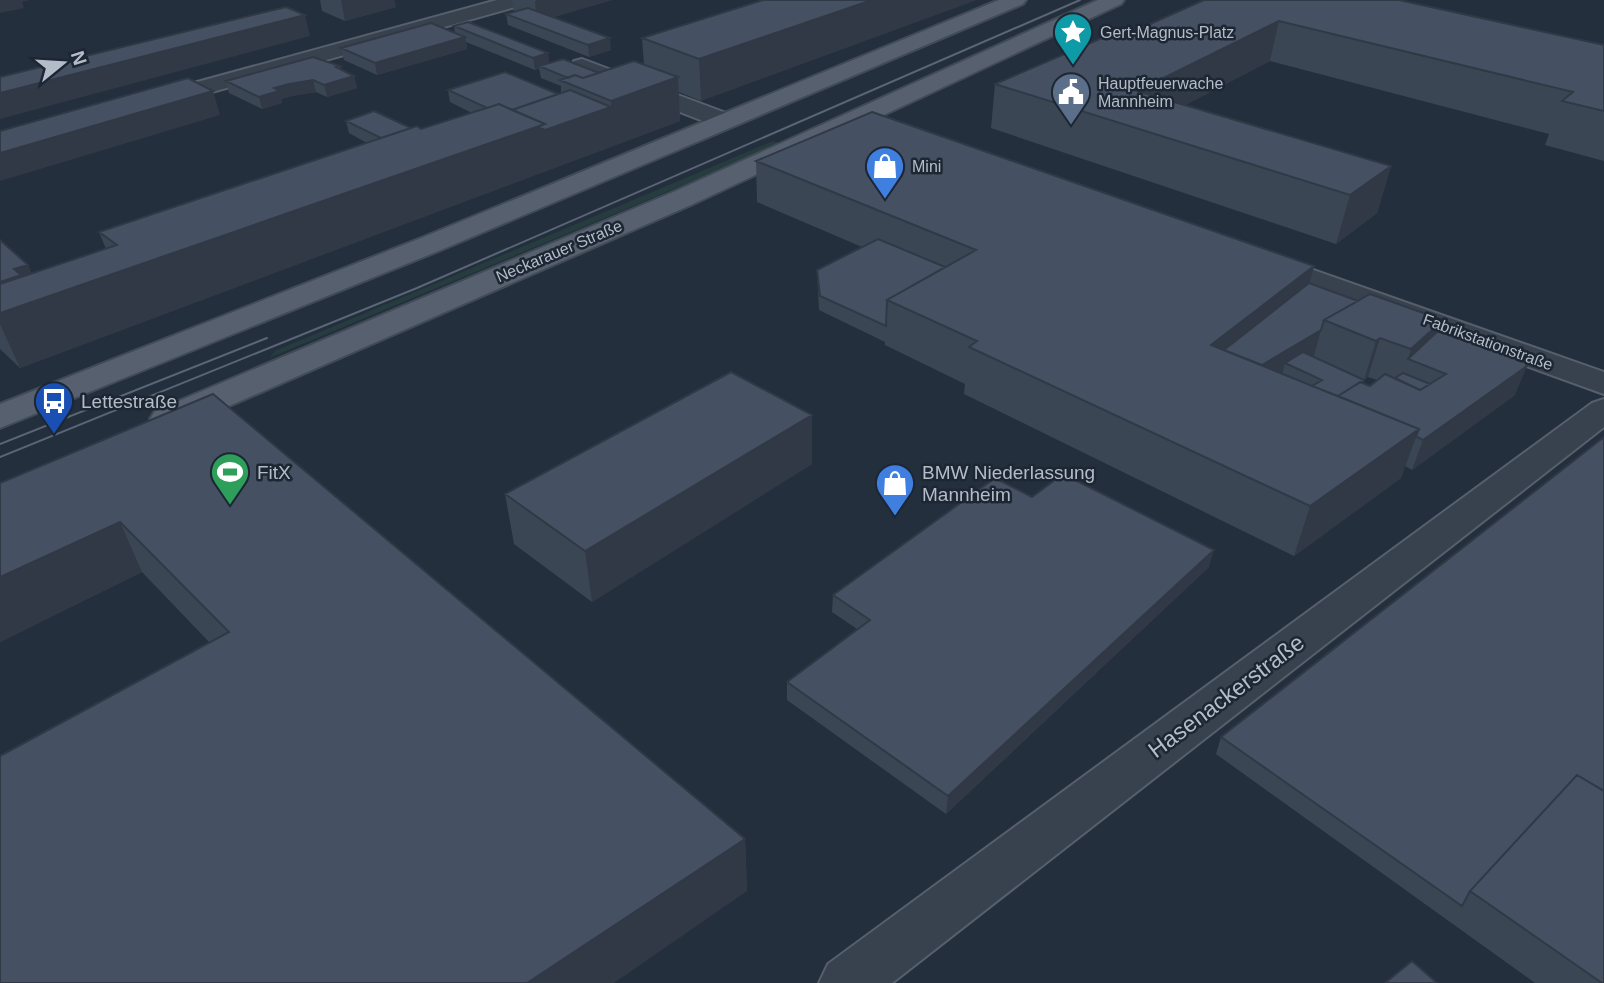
<svg xmlns="http://www.w3.org/2000/svg" width="1604" height="983" viewBox="0 0 1604 983" font-family="Arial,sans-serif">
<style>
.green{fill:#263c3f}
.lines{fill:none;stroke-linecap:round;stroke-linejoin:round}
.minor-casing{stroke:#565f6c;stroke-width:4}
.tertiary-casing{stroke:#565f6c;stroke-width:4}
.primary-casing{stroke:#414a57;stroke-width:4}
.minor{fill:#38414e;fill-rule:evenodd}
.tertiary{fill:#38414e;fill-rule:evenodd}
.primary{fill:#56606e;fill-rule:evenodd}
.tram{stroke:#5a6575;stroke-width:2}
.wall{fill:#3b4654;fill-rule:evenodd}
.shaded-wall{fill:#303945}
.building{fill:#455162;stroke:#303945;stroke-width:2}
.labels{text-anchor:middle;dominant-baseline:central;stroke-width:5;stroke-linejoin:round;paint-order:stroke}
.far-poi-label{font-size:16px;fill:#b4bcc9;stroke:#1d2633;text-anchor:start}
.far-street-label{font-size:16px;fill:#b4bcc9;stroke:#1d2633}
.poi-label{font-size:19px;fill:#b4bcc9;stroke:#1d2633;text-anchor:start}
.near-street-label{font-size:23px;fill:#b4bcc9;stroke:#1d2633}
</style>
<rect width="100%" height="100%" fill="#242f3e"/>
<path class="green" d="M773 141 782 144 269 358 275 351Z"/>
<g class="lines">
<g class="minor-casing">
<path id="minor" d="M497 0H529L526 4 162 106H146L142 101 146 96Z
M582 59 734 116 737 121 734 126H716L574 71 571 66 574 61Z
M1604 399V427L892 983H819L828 964 1592 403Z"/>
</g>
<g class="tertiary-casing">
<path id="tertiary" d="M1262 252 1604 372V394L1252 267 1247 261 1252 255Z"/>
</g>
<g class="primary-casing">
<path id="primary" d="M999 0H1026L1023 4 441 250 0 428V404L421 238Z
M1098 0H1124L1121 4 691 205 181 427 168 430 155 427 150 419 155 411 671 193Z"/>
</g>
<use href="#minor" class="minor"/>
<use href="#tertiary" class="tertiary"/>
<use href="#primary" class="primary"/>
<path class="tram" d="M0 444 267 338
M0 457 417 288 1080 0"/>
</g>
<path class="wall" d="M320 0H394L396 7 345 21 322 11Z
M512 0H612L553 17 611 50 589 57 508 25 506 14 514 12Z
M763 0 701 101 679 92 680 121 20 368 0 349V240L28 265 31 274 106 249 99 232 367 143 349 133 346 121 421 129 472 113 450 102 448 90 558 94 561 93V86L541 78 539 68 535 70 466 42 467 49 377 75 344 60 341 48 455 33 454 26 548 53 549 63 599 73 644 65 642 38Z
M1204 0 1604 45V161L1545 145 1549 134 1270 61 1185 105 1391 166 1377 213 1336 244 991 128 995 84 1119 38Z
M340 66 341 70 354 76 357 88 327 97 316 92 292 96 281 99 282 103 262 109 229 93 226 81Z
M756 161 1314 266 1309 283 1358 301 1443 320 1439 330 1515 395 1412 470 1405 466 1401 478 1294 556 964 394 965 384 885 345V342L819 310 817 270 862 247 757 202ZM1368 377 1377 380 1370 386 1363 383 1364 380Z
M213 394 745 839 747 891 210 643 142 572 0 642V483Z
M812 415V464L592 602 514 544 505 494Z
M1604 437V983H1535L1216 754 1221 737Z
M1032 497 1209 567 946 814 787 700V682L857 629 832 612 833 595Z"/>
<path class="shaded-wall" d="M0 0H30L22 2 24 8 0 13Z
M341 0H394L396 7 345 21Z
M538 0H612L537 22 535 1Z
M872 0H977L701 101 699 59Z
M305 15 310 36 0 119V93Z
M1279 21 1270 61 1140 129 1137 91Z
M465 37 467 49 377 75 375 63Z
M610 38 611 50 589 57 588 45Z
M548 53 549 65 539 66V68L535 70 533 58Z
M354 76 357 88 327 97 324 85Z
M678 77 680 121 20 368 0 324V313L545 124 611 107V101Z
M313 80 316 92 292 96 281 99 282 103 262 109 259 97 274 88 289 84Z
M213 91 220 115 0 181V153Z
M1391 166 1377 213 1336 244 1350 195Z
M28 265 34 279 0 299V282L14 269Z
M1314 266 1302 311 1227 371 1211 345Z
M1443 320 1429 359H1408L1411 349Z
M1321 330 1313 359 1285 363 1281 378 1242 377Z
M1380 338 1368 377 1364 380 1376 341Z
M1527 366 1515 395 1412 470 1423 440Z
M812 415V464L592 602 585 551Z
M1419 429 1401 478 1294 556 1310 506Z
M120 522 142 572 0 642V577Z
M1214 550 1209 567 946 814 948 796Z
M745 839 747 891 614 983H527Z"/>
<path class="building" d="M763 0H872L699 59 642 38Z
M1204 0H1399L1604 45V111L1562 101 1573 92 1279 21 1137 91 1391 166 1350 195 995 84 1109 35 1119 38Z
M286 7 305 15 0 93V77Z
M528 8 610 38 588 45 506 14Z
M468 22 548 53 533 58 454 26Z
M431 23 465 37 375 63 341 48Z
M313 57 340 66 336 67 354 76 324 85 313 80 289 84 274 88 279 91 259 97 226 81Z
M563 59 599 73 583 78 575 75 568 78 539 66Z
M634 61 678 77 611 101 560 80 575 75 583 78Z
M505 72 558 94 512 110 499 104 487 108 448 90Z
M188 78 213 91 0 153V131Z
M570 90 611 107 545 130 537 127 545 124 512 110Z
M499 104 545 124 0 313V284L117 245 99 232 417 126 421 129Z
M374 111 411 128 381 138 346 121Z
M872 112 1314 266 1211 345 1419 429 1310 506 969 347 977 341 887 300 976 250 756 161Z
M878 239 945 267 887 300 886 326 820 296 817 270Z
M0 240 28 265 14 269 21 275 0 282Z
M1309 283 1358 301 1324 320 1321 330 1262 365 1224 350Z
M1370 294 1443 320 1411 349 1380 338 1376 341 1324 320Z
M1439 330 1523 359 1527 366 1423 440 1416 436 1419 429 1338 396 1360 382 1370 386 1385 374 1420 390 1446 374 1408 359Z
M1303 352 1364 380 1338 396 1312 386 1322 380 1285 363Z
M731 372 812 415 585 551 505 494Z
M1403 373 1430 384 1420 390 1395 378Z
M213 394 745 839 527 983H0V756L229 632 120 522 0 577V483Z
M1604 437V791L1577 775 1470 891 1462 906 1221 737Z
M1063 474 1214 550 948 796 787 682 870 620 833 595 995 478 1032 497Z
M1577 775 1604 791V983H1602L1470 891Z
M1412 961 1437 983H1385Z"/>
<defs>
<g id="sight-pin" transform="scale(2.0125)"><path d="M0 17L-7.5 6A9.5 9.5 0 1 1 7.5 6Z" fill="#0f9aa8" stroke="#1d2633"/><path d="M0-6L1.8-2.2L6-1.7L2.9 1.2L3.7 5.4L0 3.3L-3.7 5.4L-2.9 1.2L-6-1.7L-1.8-2.2Z" fill="#fff"/></g>
<g id="civic-pin" transform="scale(2.0125)"><path d="M0 17L-7.5 6A9.5 9.5 0 1 1 7.5 6Z" fill="#5c6f8a" stroke="#1d2633"/><path d="M-.6-6.5H3V-4.5H.6V-3L4-1V1h2V6H-6V1h2V-1L-.6-3ZM-1.2 2.5V6h2.4V2.5Z" fill="#fff"/></g>
<g id="shop-pin" transform="scale(2.0125)"><path d="M0 17L-7.5 6A9.5 9.5 0 1 1 7.5 6Z" fill="#3f7fe0" stroke="#1d2633"/><path d="M-5-2.5h2.3a2.7 3.5 0 0 1 5.4 0H5L5.5 6h-11ZM-1.5-2.5h3a1.5 2.3 0 0 0-3 0Z" fill="#fff"/></g>
<g id="bus-pin" transform="scale(2.0125)"><path d="M0 17L-7.5 6A9.5 9.5 0 1 1 7.5 6Z" fill="#1a4fb4" stroke="#1d2633"/><path d="M-5-6H5V4H4V6H2V4H-2V6H-4V4H-5ZM-3.5-4V0h7V-4ZM-3.5 1.2v1.5H-2V1.2ZM2 1.2v1.5H3.5V1.2Z" fill="#fff"/></g>
<g id="stadium-pin" transform="scale(2.0125)"><path d="M0 17L-7.5 6A9.5 9.5 0 1 1 7.5 6Z" fill="#2e9e5b" stroke="#1d2633"/><path d="M0-5a6.5 5 0 1 0 0 10a6.5 5 0 1 0 0-10ZM-3.5-1.8h7v3.6h-7Z" fill="#fff"/></g>
</defs>
<g fill-rule="evenodd">
<use href="#sight-pin" x="1073" y="32"/>
<use href="#civic-pin" x="1071" y="92"/>
<use href="#shop-pin" x="885" y="166"/>
<use href="#bus-pin" x="54" y="401"/>
<use href="#stadium-pin" x="230" y="472"/>
<use href="#shop-pin" x="895" y="483"/>
</g>
<g class="labels">
<g class="far-poi-label">
<text x="1100" y="32">Gert-Magnus-Platz</text>
<text x="1098" y="83">Hauptfeuerwache<tspan x="1098" dy="18">Mannheim</tspan></text>
<text x="912" y="166">Mini</text>
</g>
<g class="far-street-label">
<text transform="translate(559 251) rotate(-23)">Neckarauer Straße</text>
<text transform="translate(1488 342) rotate(20)">Fabrikstationstraße</text>
</g>
<g class="poi-label">
<text x="81" y="401">Lettestraße</text>
<text x="257" y="472">FitX</text>
<text x="922" y="472">BMW Niederlassung<tspan x="922" dy="22">Mannheim</tspan></text>
</g>
<g class="near-street-label">
<text transform="translate(1226 696) rotate(-37)">Hasenackerstraße</text>
</g>
</g>
<g transform="translate(63 63) rotate(72)" stroke="#1d2633" stroke-width="5" paint-order="stroke">
<path d="M0-5L12 26L0 18L-12 26Z" fill="#b4bcc9"/>
<text y="-10" font-size="19" font-weight="bold" text-anchor="middle" fill="#b4bcc9">N</text>
</g>
</svg>
